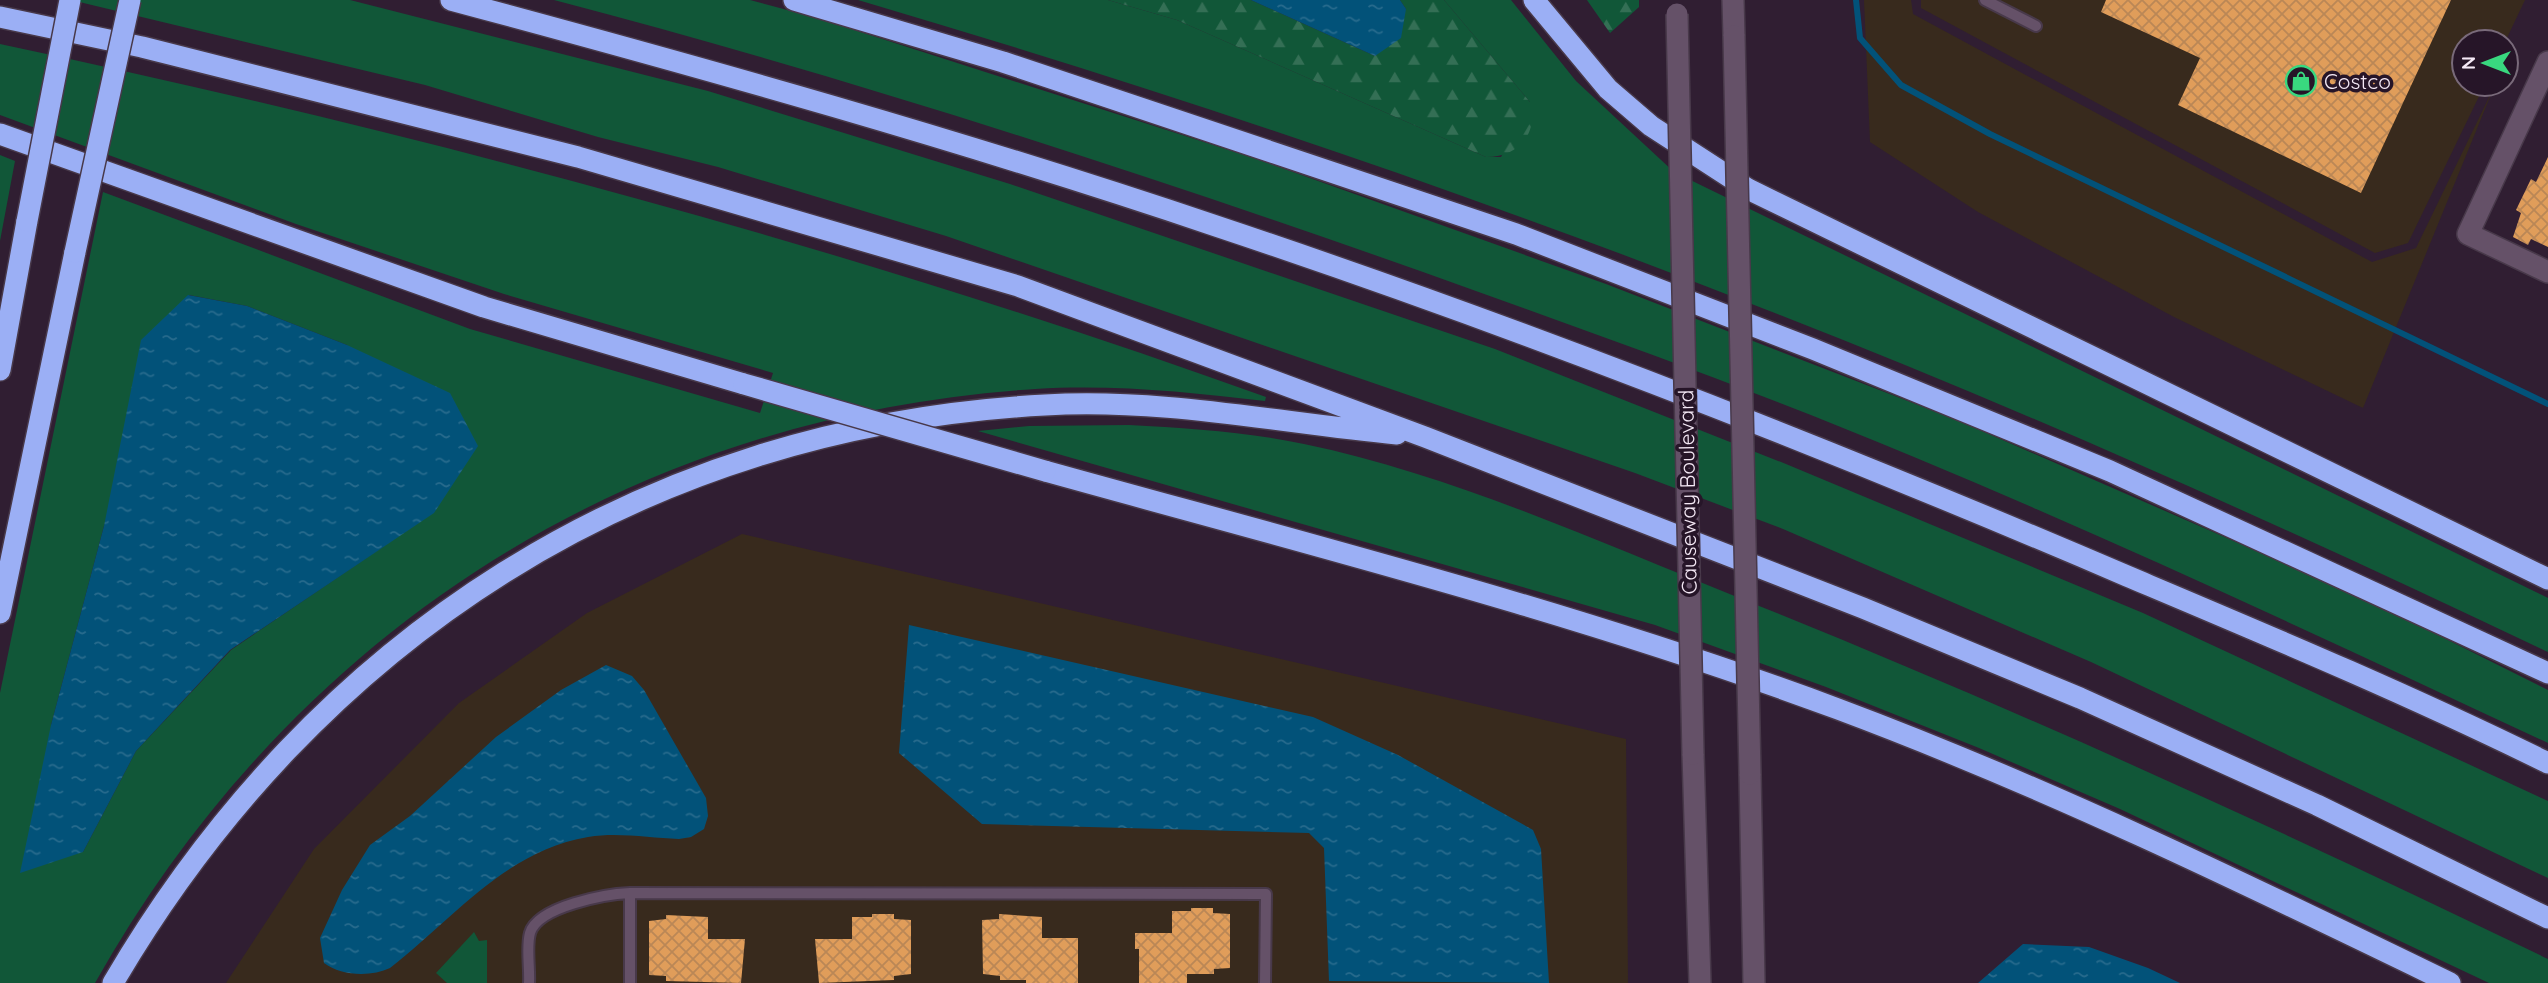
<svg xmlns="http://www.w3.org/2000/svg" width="2548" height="983" viewBox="0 0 2548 983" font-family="Quicksand,sans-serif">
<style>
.commercial{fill:#382a1d}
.green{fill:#115738;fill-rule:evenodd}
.forest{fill:url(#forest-firs)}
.water{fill:url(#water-ripples)}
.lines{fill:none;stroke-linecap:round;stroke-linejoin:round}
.stream{stroke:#025279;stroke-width:6}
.building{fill:url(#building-cross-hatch)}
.lane-casing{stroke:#48394a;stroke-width:14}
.street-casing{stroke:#48394a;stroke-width:24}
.secondary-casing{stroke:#48394a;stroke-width:24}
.highway-casing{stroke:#48394a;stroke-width:24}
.lane{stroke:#655168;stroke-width:10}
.street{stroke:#655168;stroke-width:21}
.secondary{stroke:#655168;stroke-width:21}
.highway{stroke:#9baff5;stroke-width:21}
.secondary-bridge-casing{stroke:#48394a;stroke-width:24;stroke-linecap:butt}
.highway-bridge-casing{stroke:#48394a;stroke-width:24;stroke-linecap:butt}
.secondary-bridge{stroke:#655168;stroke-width:21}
.highway-bridge{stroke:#9baff5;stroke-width:21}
.labels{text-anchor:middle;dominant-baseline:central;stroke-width:7;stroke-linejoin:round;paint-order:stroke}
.poi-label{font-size:21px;fill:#f5e9f6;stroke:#261528;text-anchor:start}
.street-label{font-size:21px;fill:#f5e9f6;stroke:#261528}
</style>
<defs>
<pattern id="forest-firs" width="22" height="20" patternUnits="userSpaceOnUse" patternTransform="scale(1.75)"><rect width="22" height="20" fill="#115738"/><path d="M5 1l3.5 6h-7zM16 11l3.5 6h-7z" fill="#346f55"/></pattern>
<pattern id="water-ripples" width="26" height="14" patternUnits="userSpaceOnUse" patternTransform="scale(1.75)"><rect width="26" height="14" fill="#025279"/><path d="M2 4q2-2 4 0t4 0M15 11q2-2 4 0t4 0" fill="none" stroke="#286b8d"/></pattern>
<pattern id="building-cross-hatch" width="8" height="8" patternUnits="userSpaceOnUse" patternTransform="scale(1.75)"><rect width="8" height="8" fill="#e09d5a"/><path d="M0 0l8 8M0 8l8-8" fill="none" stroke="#ba8756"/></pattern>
</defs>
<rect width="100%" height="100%" fill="#301e32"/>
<path class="commercial" d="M1864 0H1911L1913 14 2372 262 2416 248 2494 87 2363 408 2174 317 1978 212 1870 142Z
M1921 0H2525L2505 42H2464V84H2485L2408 243 2375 253 1921 8Z
M742 534 1626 739 1628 983H226L314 849 459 703 587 613Z"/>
<path class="green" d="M71 0H350L708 91 1010 184 1495 349 1786 464 2143 613 2548 801V878L2091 662 1783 529 1635 473 946 236 718 167 598 137 425 85Z
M554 0H750L817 18 1254 158 1606 284 1957 420 2362 597 2548 690V743C2338 645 2128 546 1914 457 1752 389 1587 331 1423 272 1137 171 848 77 554 0Z
M858 0H1108L1177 20 1486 157H1501L1530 102 1444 0H1511L1576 81 1674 172 2548 598V652C2295 532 2041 417 1780 315 1478 196 1170 92 858 0Z
M0 44C428 135 854 249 1266 397L1265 401C1189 392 1111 384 1035 389 631 415 293 631 95 983H0V693L103 192 470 329 760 413 773 373 504 294 296 224 0 115ZM189 295 247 306 347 345 434 512 231 650 136 751 83 852 51 725 104 526Z
M0 155 15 161 0 241Z
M1129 425C1188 428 1247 432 1304 444 1453 475 1596 541 1737 597 2012 707 2281 830 2548 959V983H2489L2120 809 1979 748 1826 687 1655 625 978 431 1029 426Z
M474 932 479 941 487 940V983H447L436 973Z"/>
<path class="forest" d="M1108 0H1251L1375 56 1406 9 1400 0H1444L1530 102C1539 134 1518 157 1486 157L1177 20Z
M1587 0H1639V7L1610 33Z"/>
<path class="water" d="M1251 0H1400L1406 9 1401 38 1375 56Z
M188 295 247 306 347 345 450 393 478 446 434 513 230 650 136 751 83 852 20 873 51 725 104 526 141 340Z
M909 625 1313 717 1398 755 1533 830 1541 849 1549 983 1329 981 1324 848 1309 833 982 824 899 753Z
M606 665 632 676 644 690 706 798 708 816 704 829 691 837 679 839C650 838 618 832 588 837 505 851 453 919 390 968 371 977 341 976 324 963L320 938 342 890 370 845 410 816 496 737 561 690Z
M2023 944 2089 947 2148 968 2180 983H1978Z"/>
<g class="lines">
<path class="stream" d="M1856 0 1860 38 1901 85 1990 134 2548 404"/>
</g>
<path class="building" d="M2106 0H2451L2361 193 2178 105 2200 58 2101 12Z
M2548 157V247L2531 239 2528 245 2513 237 2521 213 2516 210 2531 179 2536 182Z
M1191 908H1213V913L1230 914V968L1214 969V974H1187V983H1139V949H1135V933H1172V911H1191Z
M872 914H894V919L911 920V974L894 976V980L819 983 815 939H852V917H872Z
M999 914 1042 917V938H1078V983H1026V980H1000V976L983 974 982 920 999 919Z
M666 915 708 917V939H745L741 983 666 981V976L649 975V921L666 919Z"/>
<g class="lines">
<g class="lane-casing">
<path id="lane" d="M1985 0 2036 26
M630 893V983
M529 983C530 968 526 947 530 933 538 906 607 894 630 893L1266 894 1265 983"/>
</g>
<g class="street-casing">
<path id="street" d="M2548 62 2468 234 2548 272"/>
</g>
<g class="secondary-casing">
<path id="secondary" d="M1733 0 1734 36
M1693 754 1700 983
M1750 774 1754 983"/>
</g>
<g class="highway-casing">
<path id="highway" d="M451 0C708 69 964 141 1216 226 1525 329 1828 448 2127 576 2269 636 2410 695 2548 763
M794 0 1003 62 1516 234 1813 349 2110 471 2548 673
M1534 0 1608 89 1651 126 1748 189 2548 579
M0 17 142 47 578 157 1018 286 1425 437 1863 608 2080 698 2317 805 2548 918
M0 134 484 307 744 384
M0 370 27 221
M1045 471C1311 545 1580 613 1838 709 2047 787 2250 886 2450 983
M0 613 75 252
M113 983C315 638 643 426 1045 405 1163 398 1280 423 1397 434"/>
</g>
<use href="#lane" class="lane"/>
<use href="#street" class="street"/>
<use href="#secondary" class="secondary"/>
<use href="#highway" class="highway"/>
<g class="secondary-bridge-casing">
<path id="secondary-bridge" d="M1677 14 1693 754
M1734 36 1750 774"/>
</g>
<g class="highway-bridge-casing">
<path id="highway-bridge" d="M27 221 70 0
M75 252 130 0
M744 384 1045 471"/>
</g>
<use href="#secondary-bridge" class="secondary-bridge"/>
<use href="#highway-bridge" class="highway-bridge"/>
</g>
<defs>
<g id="shop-ring" transform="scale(1.575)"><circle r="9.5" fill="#261528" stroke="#39d87f" stroke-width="1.5"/><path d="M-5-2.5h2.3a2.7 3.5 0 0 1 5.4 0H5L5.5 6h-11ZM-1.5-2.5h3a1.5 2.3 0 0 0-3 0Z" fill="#39d87f"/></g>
</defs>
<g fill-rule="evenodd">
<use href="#shop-ring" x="2301" y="81"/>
</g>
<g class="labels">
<g class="poi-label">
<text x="2324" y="81">Costco</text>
</g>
<g class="street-label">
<text transform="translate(1687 492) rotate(-91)">Causeway Boulevard</text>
</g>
</g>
<g transform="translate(2485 63) rotate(270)"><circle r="33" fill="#261528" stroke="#796a7a" stroke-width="2"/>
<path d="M0-5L12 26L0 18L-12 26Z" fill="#39d87f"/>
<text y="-10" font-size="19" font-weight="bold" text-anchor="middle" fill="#f5e9f6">N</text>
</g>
</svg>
